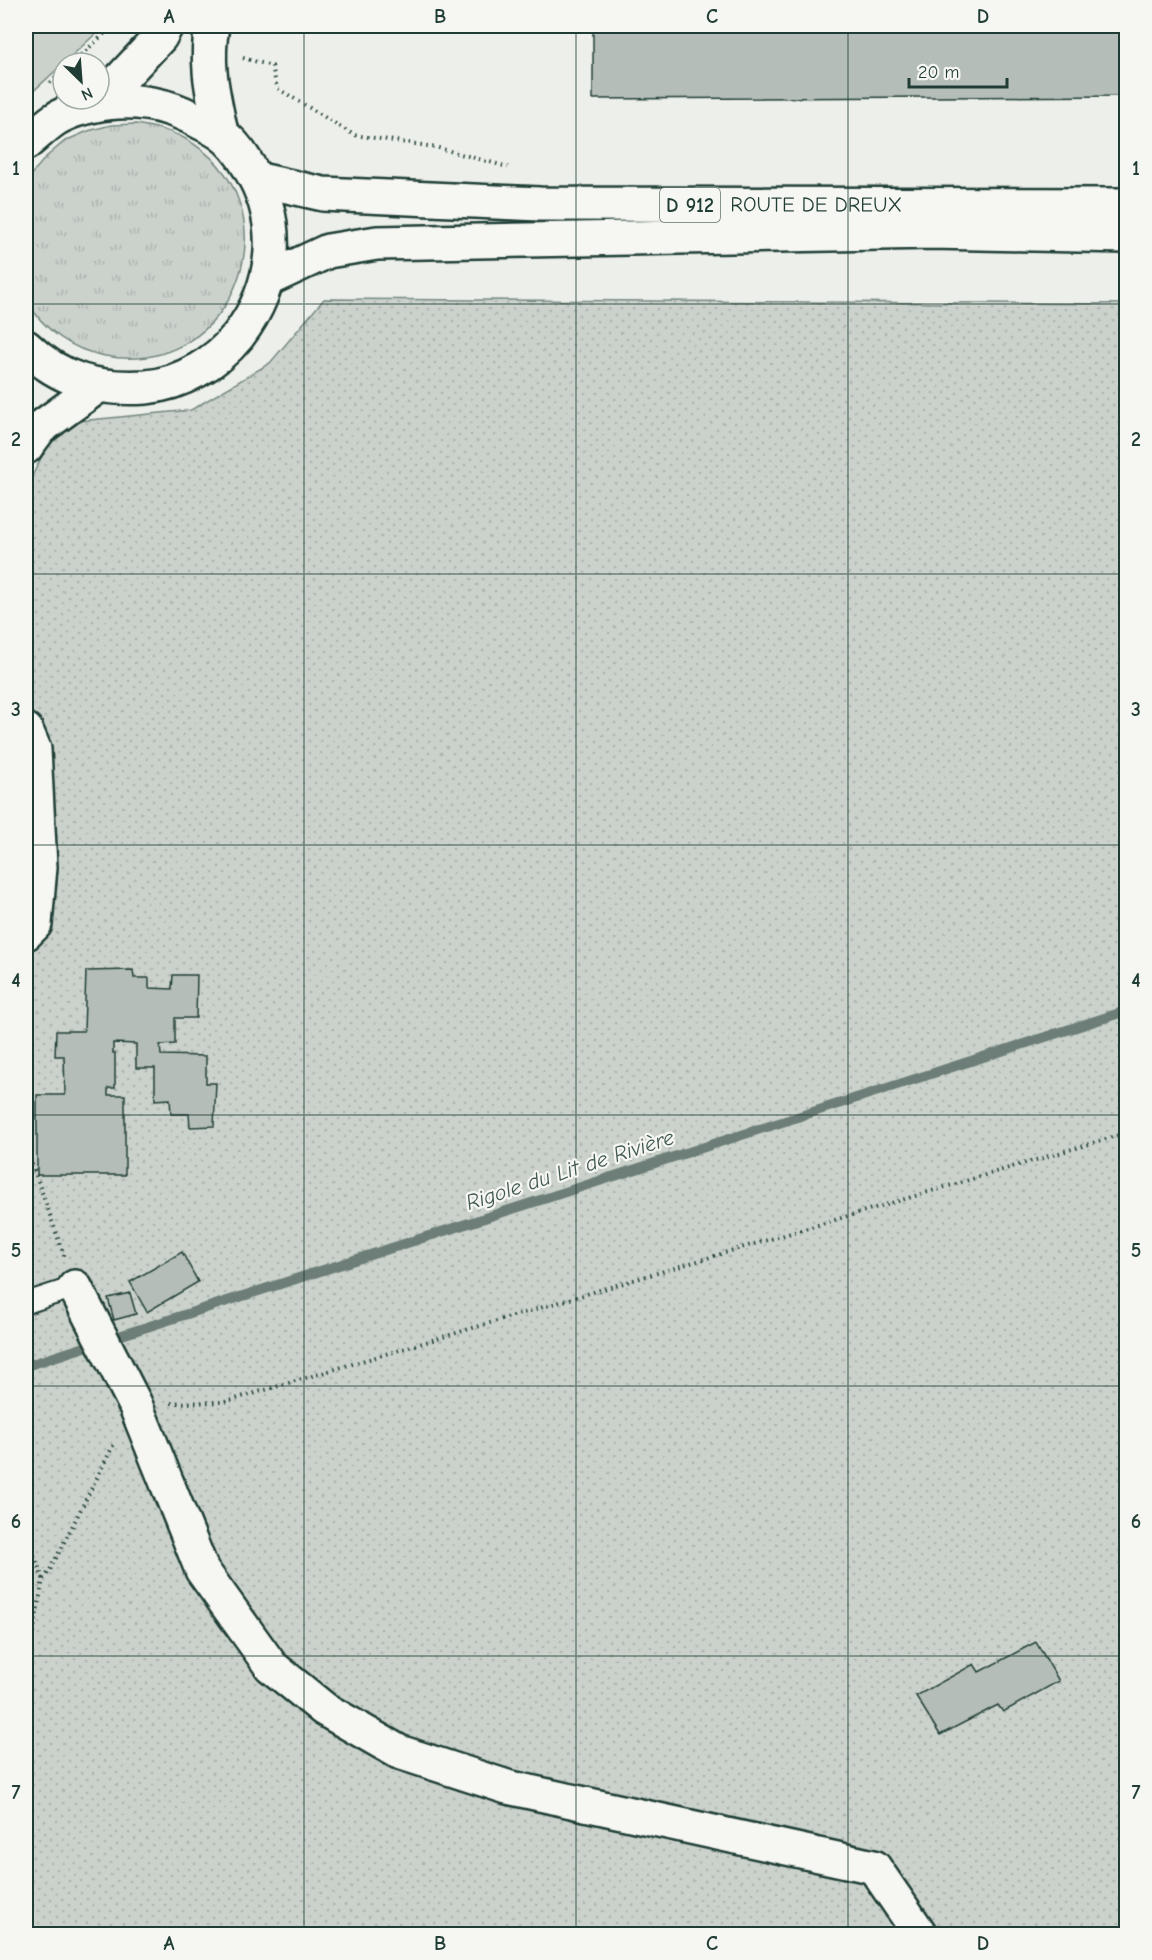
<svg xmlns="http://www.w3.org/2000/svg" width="1152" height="1960" viewBox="0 0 1152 1960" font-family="'Comic Neue',sans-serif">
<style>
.grass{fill:url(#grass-tufts);stroke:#758880;stroke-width:1.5}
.park{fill:url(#park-dots);stroke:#758880;stroke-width:1.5}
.pitch{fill:#cbd2cc;stroke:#758880;stroke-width:1.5}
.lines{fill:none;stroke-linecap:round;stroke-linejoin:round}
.stream{stroke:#6c7e77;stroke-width:10}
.building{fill:#b4bdb8;stroke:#1f3d34;stroke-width:1.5}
.lane-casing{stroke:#1f3d34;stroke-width:24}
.street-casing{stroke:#1f3d34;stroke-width:38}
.secondary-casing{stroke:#1f3d34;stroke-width:38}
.primary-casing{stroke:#1f3d34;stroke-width:38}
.path{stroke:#1f3d34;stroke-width:4;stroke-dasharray:1.5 4.5;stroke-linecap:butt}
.lane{stroke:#f6f6f2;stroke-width:20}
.street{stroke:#f6f6f2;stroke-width:33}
.secondary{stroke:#f6f6f2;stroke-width:33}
.primary{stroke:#f6f6f2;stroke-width:33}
.grid{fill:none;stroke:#1f3d34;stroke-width:1.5;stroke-opacity:0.55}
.labels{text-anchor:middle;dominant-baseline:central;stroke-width:4.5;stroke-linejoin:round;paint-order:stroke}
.shield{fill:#f6f6f2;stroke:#60746d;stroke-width:1.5}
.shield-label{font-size:20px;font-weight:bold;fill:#1f3d34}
.street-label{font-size:21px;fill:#1f3d34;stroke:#f6f6f2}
.water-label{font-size:22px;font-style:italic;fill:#3f5850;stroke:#f6f6f2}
.neatline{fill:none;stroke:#1f3d34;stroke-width:2}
.grid-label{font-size:20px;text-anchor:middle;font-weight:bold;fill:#1f3d34}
</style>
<defs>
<pattern id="grass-tufts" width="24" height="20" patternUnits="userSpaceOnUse" patternTransform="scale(1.5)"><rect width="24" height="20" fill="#cbd2cc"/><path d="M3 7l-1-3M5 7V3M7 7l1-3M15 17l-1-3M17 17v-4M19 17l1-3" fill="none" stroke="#aeb5b0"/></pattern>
<pattern id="park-dots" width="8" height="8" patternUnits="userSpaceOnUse" patternTransform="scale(1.5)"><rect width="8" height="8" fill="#cbd2cc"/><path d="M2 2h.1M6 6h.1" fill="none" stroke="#aeb5b0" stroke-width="1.8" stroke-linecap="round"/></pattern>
</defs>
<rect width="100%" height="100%" fill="#edefea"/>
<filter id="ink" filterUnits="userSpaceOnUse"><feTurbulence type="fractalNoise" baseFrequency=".0167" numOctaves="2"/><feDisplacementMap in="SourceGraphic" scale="12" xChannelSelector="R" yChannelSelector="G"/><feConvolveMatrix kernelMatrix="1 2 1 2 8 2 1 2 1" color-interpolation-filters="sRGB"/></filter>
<g filter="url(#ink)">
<path class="grass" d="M136 124C153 127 169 130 184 138 301 203 236 380 105 356 71 350 43 329 26 300V184L30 176 46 157 65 141 88 131 111 125Z"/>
<path class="park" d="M324 299 1126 304V1934H26V488L59 423 191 410 270 363Z"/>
<path class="pitch" d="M26 26H104L26 98Z"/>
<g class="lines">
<path class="stream" d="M26 1366 1126 1011"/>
</g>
<path class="building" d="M593 26H1126V96L593 99Z
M133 970 134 978H149V988L172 989 173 975H197L196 1018H175V1044L160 1045 161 1055 206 1056V1083H216L214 1126 190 1127 189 1114H171L170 1099 155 1100V1068H136V1044L113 1043V1053H115V1088H108V1095H125V1175H37V1095H65L64 1056H55L56 1031H84L86 971Z
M182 1252 198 1282 147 1312 130 1282Z
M130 1293 136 1314 114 1320 108 1298Z
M1036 1642 1059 1681 1003 1712 998 1705 940 1735 916 1696 974 1664 979 1672Z"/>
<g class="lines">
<g class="lane-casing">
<path id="lane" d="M26 1303 75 1287"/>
</g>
<g class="street-casing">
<path id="street" d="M26 447 40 428 98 386
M26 730 34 749 40 867 35 924 26 933
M75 1287 135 1404 202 1570 271 1666 324 1709 399 1752 507 1787 874 1867 920 1934"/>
</g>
<g class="secondary-casing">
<path id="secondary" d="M212 26C205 66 213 94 221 133
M98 103 160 37 166 26"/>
</g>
<g class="primary-casing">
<g id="primary">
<path d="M26 143C35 136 44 127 54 120 70 109 99 103 118 102 148 100 174 107 200 122 207 125 214 129 220 133 232 141 242 155 249 167 283 222 277 285 238 336 216 363 181 384 146 387 98 390 61 381 26 347"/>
<path id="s1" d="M256 179 323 194 540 204 1126 205"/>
<path d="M268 279 328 251 377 243 932 232 1126 236"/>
</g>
</g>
<path class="path" d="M243 58 272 66 277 88 354 135 435 147 508 167
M72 63 113 26
M50 83 63 71
M26 1147 65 1258
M171 1403 225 1402 1126 1133
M26 1533 43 1579 35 1624 26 1665
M43 1579 49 1572 115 1442"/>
<use href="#lane" class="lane"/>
<use href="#street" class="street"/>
<use href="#secondary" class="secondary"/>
<use href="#primary" class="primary"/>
</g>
</g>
<path class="grid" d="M304 26V1934M576 26V1934M848 26V1934M26 304H1126M26 574H1126M26 845H1126M26 1115H1126M26 1386H1126M26 1656H1126"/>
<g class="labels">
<rect class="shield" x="660" y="188" width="60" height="34" rx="4.5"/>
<g class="shield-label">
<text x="690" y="205">D 912</text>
</g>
<g class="street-label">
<text stroke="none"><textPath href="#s1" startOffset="562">ROUTE DE DREUX</textPath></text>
</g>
<g class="water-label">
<text transform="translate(570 1170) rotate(-18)">Rigole du Lit de Rivière</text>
</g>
</g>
<rect width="1152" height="1960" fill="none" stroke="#f6f6f2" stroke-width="66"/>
<g transform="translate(81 81) rotate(155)"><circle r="28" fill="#f6f6f2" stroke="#a0aca6" stroke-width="1.5"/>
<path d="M0-4.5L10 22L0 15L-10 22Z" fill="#1f3d34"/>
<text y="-9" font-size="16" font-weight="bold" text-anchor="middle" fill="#1f3d34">N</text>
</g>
<path d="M909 78v9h98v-9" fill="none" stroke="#1f3d34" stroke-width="3"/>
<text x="918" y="78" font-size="18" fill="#1f3d34" stroke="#f6f6f2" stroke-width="4.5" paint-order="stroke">20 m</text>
<rect x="33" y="33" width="1086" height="1894" class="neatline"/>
<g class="grid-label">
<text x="169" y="23">A</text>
<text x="440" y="23">B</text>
<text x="712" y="23">C</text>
<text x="983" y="23">D</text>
<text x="16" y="175">1</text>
<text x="1136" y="175">1</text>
<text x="16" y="446">2</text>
<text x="1136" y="446">2</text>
<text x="16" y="716">3</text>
<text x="1136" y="716">3</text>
<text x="16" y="987">4</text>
<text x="1136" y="987">4</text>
<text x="16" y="1257">5</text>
<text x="1136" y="1257">5</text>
<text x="16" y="1528">6</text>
<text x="1136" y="1528">6</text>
<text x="16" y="1799">7</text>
<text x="1136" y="1799">7</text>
<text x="169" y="1950">A</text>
<text x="440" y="1950">B</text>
<text x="712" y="1950">C</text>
<text x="983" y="1950">D</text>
</g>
</svg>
